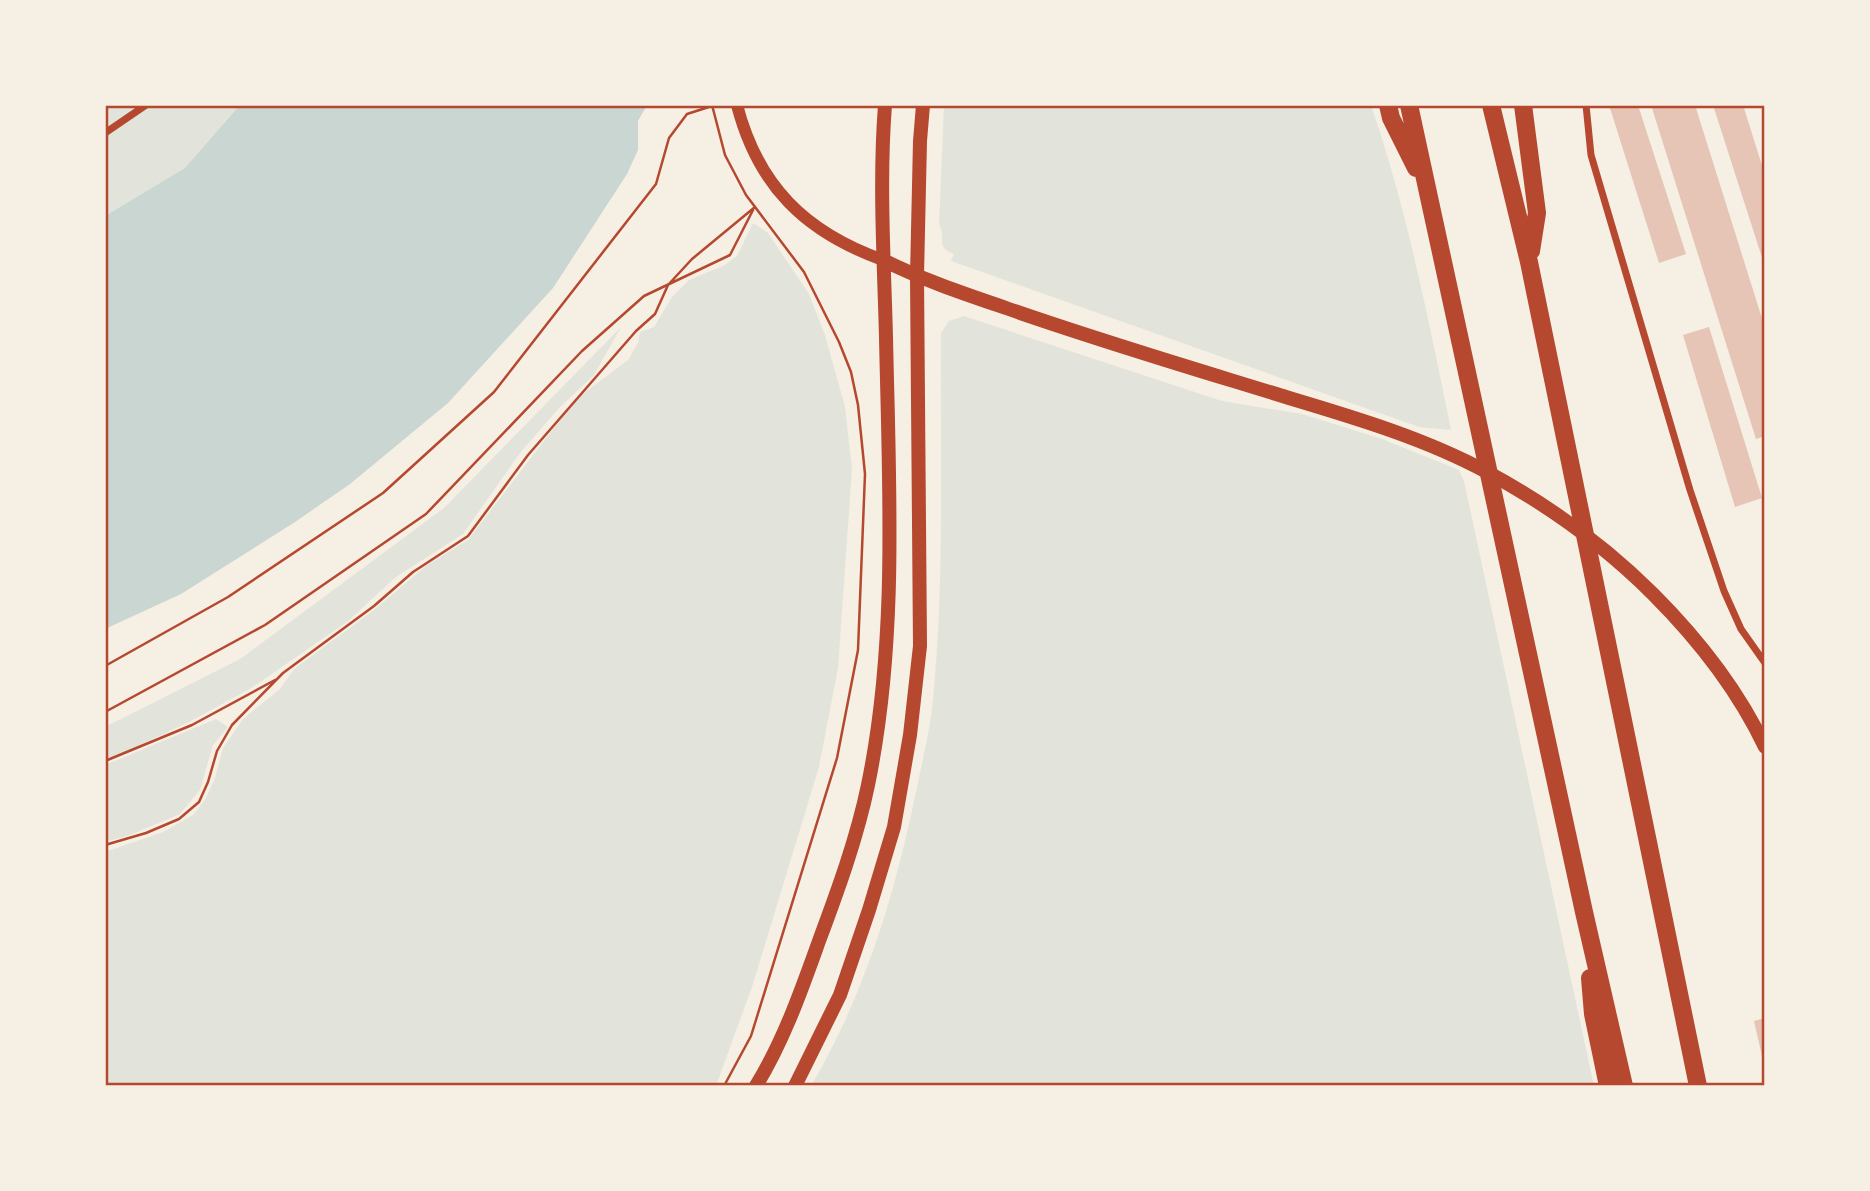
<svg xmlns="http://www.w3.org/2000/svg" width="1870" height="1191" viewBox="0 0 1870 1191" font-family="'DejaVu Sans',sans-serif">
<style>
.green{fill:#e2e4dc}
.water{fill:#c9d6d2}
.building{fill:#e6c5b7}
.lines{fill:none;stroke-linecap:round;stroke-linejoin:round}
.path{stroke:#b5482f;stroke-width:2.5}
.minor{stroke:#b5482f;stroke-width:7}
.secondary{stroke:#b5482f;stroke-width:12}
.primary{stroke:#b5482f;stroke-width:14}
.motorway{stroke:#b5482f;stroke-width:18}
.neatline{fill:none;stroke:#b5482f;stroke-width:2.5}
</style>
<rect width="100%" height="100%" fill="#f6efe4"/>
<path class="green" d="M105 105H240L186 168 105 216Z
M944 105H1371C1407 210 1429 321 1451 430L1419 427 951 261 954 254C934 247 947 238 939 224Z
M753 223 768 233 809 294 825 335 845 407 852 469 838 668 819 767 753 984 716 1086H105V852L163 832 193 815 206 798 215 778 223 748 243 719 280 689 294 669 374 610 427 565 468 540 576 399 628 360 638 343 640 332 654 327 672 297 689 280 723 266 737 256Z
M964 316 1222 401 1302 414 1382 439 1459 470 1464 481 1594 1086H811C866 993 897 887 918 782 923 758 929 733 932 709 945 585 940 458 941 333L949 321Z
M621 327 594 375 560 407 520 453 463 534 396 577 347 622 253 687 191 721 132 749 105 759V727L240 659 444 508Z
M216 719 228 727 213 745 200 790 180 814 130 835 105 842V765Z"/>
<path class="water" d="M240 105H647L638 121V150L627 174 553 288 448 403 350 484 295 522 181 594 105 629V216L185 168Z"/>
<path class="building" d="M1609 105H1638L1686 254 1659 263Z
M1651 105H1695L1765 328V436L1756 439Z
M1713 105H1743L1765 175V267Z
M1709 327 1762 498 1735 507 1683 335Z
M1765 1018V1065H1764L1754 1021Z"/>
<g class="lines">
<path class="path" d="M712 105 725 155 746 195 804 272 839 342 851 372 858 405 865 474 858 650 837 758 751 1036 724 1086
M105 666 228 597 383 493 494 392 656 184 669 138 687 114 712 106
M105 712 265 625 426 514 582 351 644 296 730 255 753 210
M105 761 192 725 275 680
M105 845 146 833 179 819 199 802 208 782 217 751 232 725 283 673 374 606 413 572 468 536 528 455 636 331 655 314 668 285 692 259 755 207"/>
<path class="minor" d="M1586 105 1591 155 1690 490 1724 591 1741 629 1765 663
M105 133 146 105"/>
<path class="secondary" d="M737 105C758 186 805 232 883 260"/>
<path class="primary" d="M883 260C923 280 965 294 1006 308 1100 341 1195 369 1289 398 1356 418 1426 439 1487 472 1548 505 1604 545 1653 594 1698 639 1738 690 1765 747
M756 1086C784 1040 801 991 819 941 838 890 857 838 868 785 898 640 889 485 886 337 884 260 879 182 885 105
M795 1086 840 995 869 910 894 827 910 735 920 646 917 276 920 141 923 105"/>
<path class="motorway" d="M1388 105 1391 118 1416 168
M1409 105 1584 912 1624 1086
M1491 105 1529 262 1698 1086
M1523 105 1537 213 1531 251
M1590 978 1593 1014 1608 1086"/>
</g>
<rect width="1870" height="1191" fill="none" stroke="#f6efe4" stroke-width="214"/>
<rect x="107" y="107" width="1656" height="977" class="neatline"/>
</svg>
